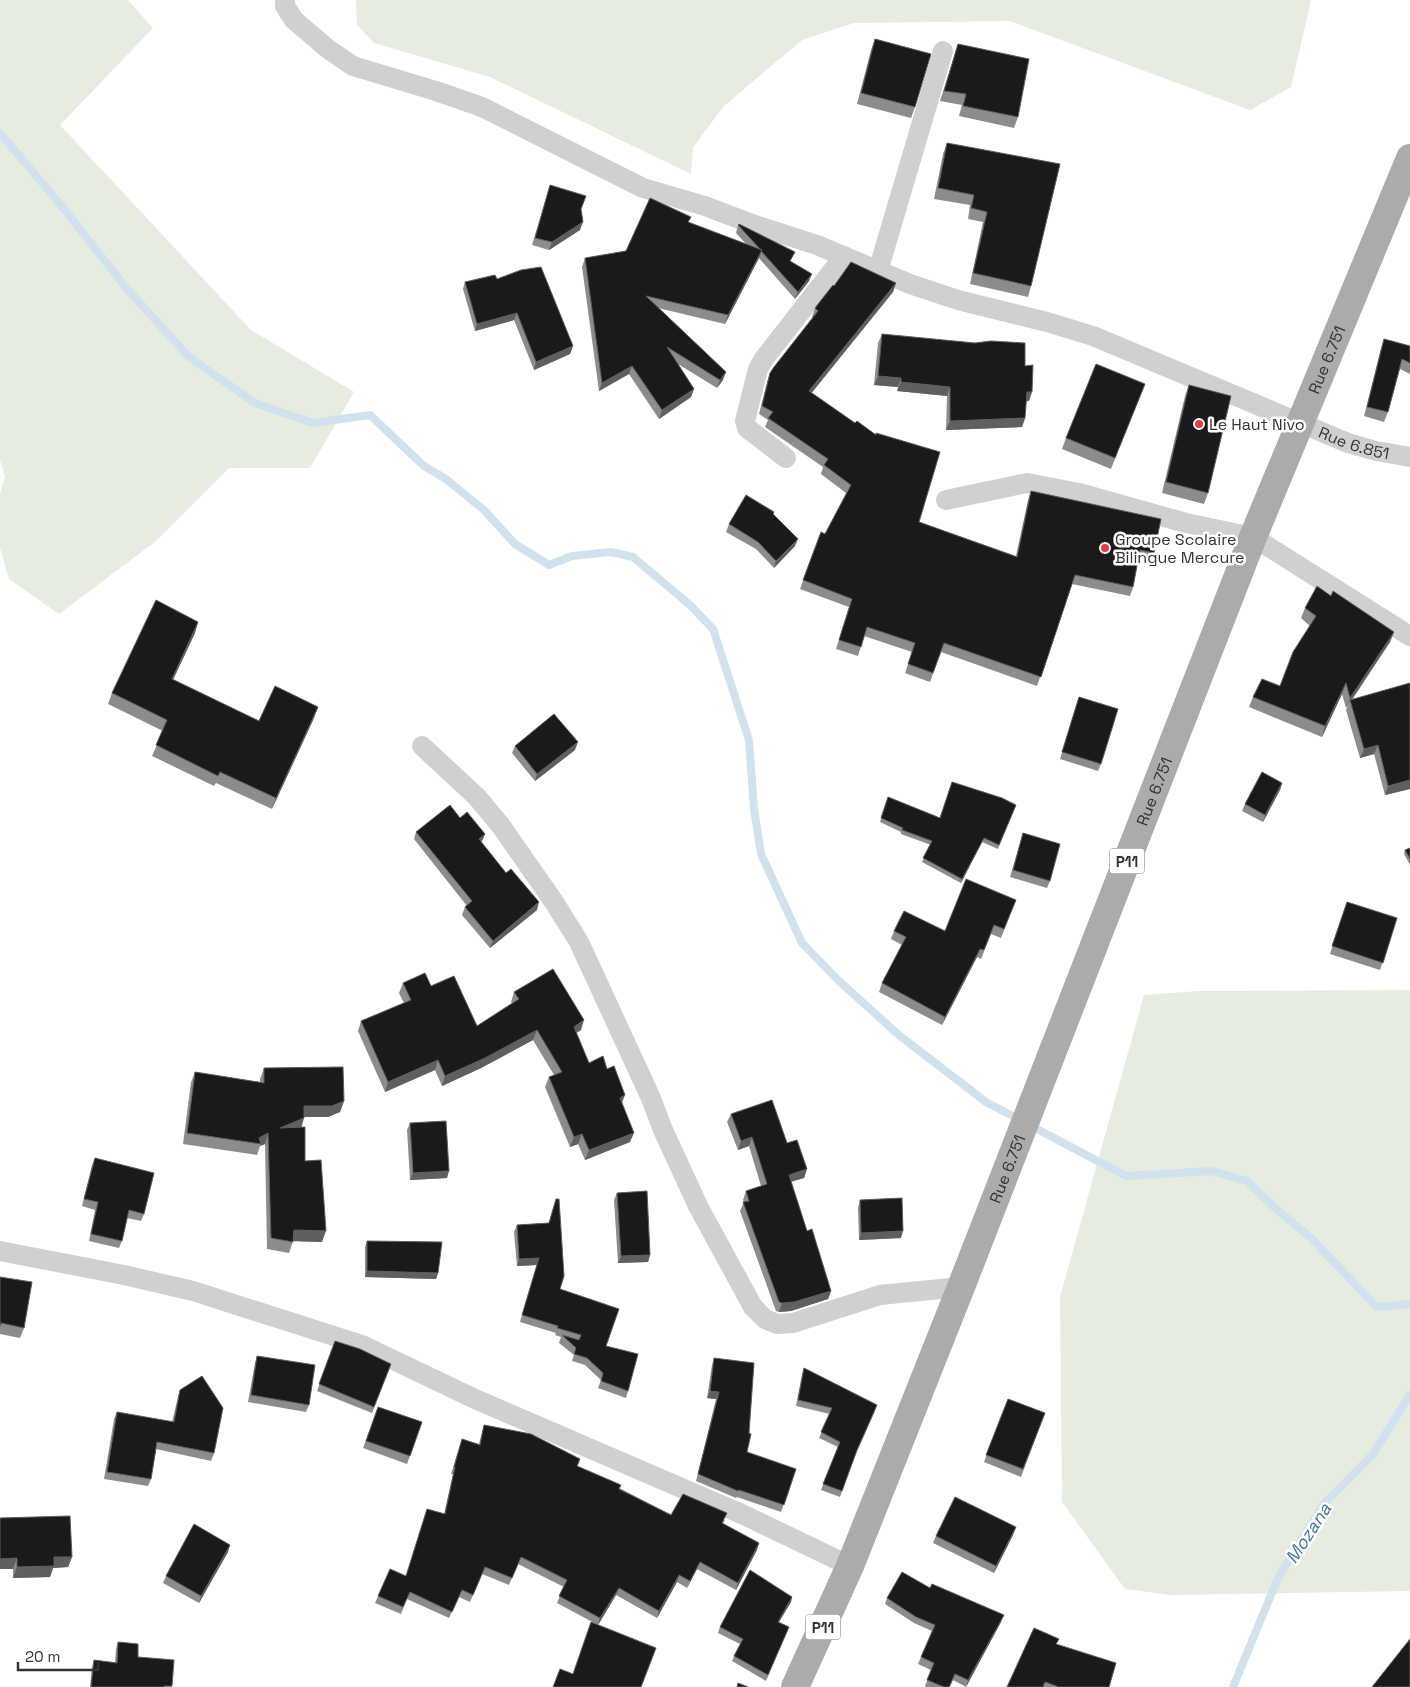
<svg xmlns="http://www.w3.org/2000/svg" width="1410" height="1687" viewBox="0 0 1410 1687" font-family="'Space Grotesk',sans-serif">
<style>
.green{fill:#e6ecdf}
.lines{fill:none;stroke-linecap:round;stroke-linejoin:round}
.stream{stroke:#cfe2ee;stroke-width:8}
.minor{stroke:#d0d0d0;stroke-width:20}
.primary{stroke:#ababab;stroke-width:28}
.wall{fill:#8c8c8c}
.shaded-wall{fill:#5f5f5f}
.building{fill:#1a1a1a;stroke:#5f5f5f}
.poi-dot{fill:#e63946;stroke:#fff;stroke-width:2}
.labels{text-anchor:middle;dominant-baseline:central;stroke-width:5;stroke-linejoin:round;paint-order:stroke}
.shield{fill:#fff;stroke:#707070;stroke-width:1}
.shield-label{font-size:15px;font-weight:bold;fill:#333}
.street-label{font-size:16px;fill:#333;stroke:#fff}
.poi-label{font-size:16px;fill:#333;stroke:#fff;text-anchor:start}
.water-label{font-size:18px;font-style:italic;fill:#3f7597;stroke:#fff}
</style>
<rect width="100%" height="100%" fill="#fff"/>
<path class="green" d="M0 0H128L153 28 60 125 251 330 354 392 310 468H229L156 541 59 614 9 579 0 548V494L5 477 0 460Z
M356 0H1311L1291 87 1250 110 1010 21 854 23 802 40 724 106 693 147 691 174 490 77 374 43 357 25Z
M1410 990V1591L1171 1595 1125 1589 1062 1502 1060 1297 1144 995 1199 991Z"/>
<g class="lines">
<path class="stream" d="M0 133 60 204 127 289 189 357 255 403 313 423 370 415 424 466 446 479 484 510 515 544 549 565 572 556 611 552 633 557 690 605 713 629 749 740 754 809 761 854 802 943 839 981 900 1036 986 1102 1126 1176 1212 1171 1247 1181 1275 1208 1311 1238 1377 1307 1410 1304
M1233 1687 1278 1578 1323 1505 1373 1454 1410 1395"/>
<g class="minor">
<path id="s1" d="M285 0V6L294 20 328 49 353 66 436 91 482 107 643 188 705 206 755 225 817 245 910 284 958 300 1047 322 1093 336 1348 443 1376 451 1410 457"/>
<path d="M878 271 943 51"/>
<path d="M786 458 747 428 745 421 758 369 763 360 844 256"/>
<path d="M946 500 1027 483 1079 493 1186 523 1253 537 1410 636"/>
<path d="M422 746 477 797 501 826 554 902 579 942 650 1096 663 1130 698 1206 753 1307 765 1319 777 1324 793 1323 880 1295 961 1287"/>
<path d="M0 1251 124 1275 193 1291 362 1345 475 1399 744 1515 850 1566"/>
</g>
<path class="primary" id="s2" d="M795 1687 850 1566 961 1287 1253 537 1410 158"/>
</g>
<path class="wall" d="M875 39 915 107 911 118 857 104 871 50Z
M958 44 1018 117 1014 128 959 116 962 105 940 101Z
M947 143 1031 286 1028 297 970 284 983 222 968 219 970 205 934 199 943 154Z
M550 185 580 230 549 250 532 245Z
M691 217 688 223 746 244 736 233 738 225 791 262 809 281 795 299 759 258 725 324 658 308 723 380 717 388 678 364 694 389 691 397 659 419 629 374 599 391 582 267 585 258 626 251Z
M497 279 573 346 570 354 534 370 514 320 475 331 463 289 465 282Z
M896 283 893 292 811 393 919 522 1016 556 1028 500 1031 491 1154 553 1151 562 1138 560 1133 587 1130 596 1072 584 1037 686 941 652 930 682 905 673 912 652 864 636 858 656 836 649 849 607 800 589 821 532 825 534 846 493 821 474 823 467 765 427 768 420 759 414 767 382 770 373 813 318 812 317 815 308 834 286Z
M882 334 1025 366 1029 401H1026L1025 418 1022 427 946 430 947 396 897 391 898 387 874 385 878 343Z
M1384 339 1410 346V374L1400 369 1388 412 1384 422 1364 416 1381 348Z
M1145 384 1111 469 1062 449 1066 438Z
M1189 385 1208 493 1204 504 1162 493 1185 396Z
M774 512 773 515 795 546 774 568 756 549 726 532 729 524Z
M1331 596 1394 632 1390 642 1352 700 1410 683V789L1385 795 1374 754 1360 758 1346 710 1348 705 1346 708 1342 694 1322 737 1249 707 1253 697 1280 686 1310 626 1301 618 1305 608Z
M198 622 195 633 173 680 259 721 314 718 272 809 216 783 214 786 152 756 163 731 108 704 112 693Z
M1079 697 1101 764 1098 771 1060 759Z
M515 746 575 750 535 781 512 753Z
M1282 783 1280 790 1263 822 1242 811 1245 804Z
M888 797 940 818 1016 805 998 849 982 842 961 883 922 862 931 845 901 834V832L880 822Z
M460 818 485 834 481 842 506 873 537 910 490 948 462 915 465 907 467 906 414 839 416 832Z
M1023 833 1050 881 1047 888 1010 877Z
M1410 848V865L1404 854 1405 850Z
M1016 900 1001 938 991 934 981 959 977 957 942 1025 879 992 882 983 902 945 891 939 894 931H945Z
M1347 902 1397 918 1380 970 1330 954Z
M403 983 431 986 477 1026 512 1003 511 1002 514 992 581 1030 576 1033 589 1063 622 1103 630 1142 585 1160 578 1144 570 1147 545 1087 549 1077 554 1075 533 1040 481 1068 442 1086 435 1070 385 1092 358 1031 361 1021 404 1003 399 993Z
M264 1068 344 1101 340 1112 328 1117H304L301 1127 305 1161 322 1242 293 1241 289 1253 267 1249 265 1144 260 1146 257 1155 183 1144 191 1082 195 1072 260 1082V1079Z
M731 1114 787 1143 807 1169 804 1178 791 1182 807 1231 831 1291 828 1299 791 1311 779 1312 776 1311 740 1211 744 1202 743 1200 746 1191 761 1186 749 1146 738 1150 727 1122Z
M410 1123 447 1178 410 1180 407 1130Z
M95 1158 144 1214 141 1221 127 1218 122 1241 119 1248 89 1241 95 1210 82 1206 92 1165Z
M617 1193 650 1255 648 1262 618 1263 614 1200Z
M556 1199 560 1289 606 1346 628 1391 626 1398 598 1388 601 1380 585 1365 572 1361 574 1355 559 1343 561 1337 555 1335 556 1333 520 1322 537 1265 517 1266 514 1232 517 1225 549 1223Z
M860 1200 901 1238 859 1240 858 1208Z
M367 1241 438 1273 436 1279 365 1277V1247Z
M0 1277 24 1328 20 1338 0 1334Z
M335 1341 391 1364 372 1413 317 1391Z
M257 1356 309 1405 306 1412 248 1402 255 1363Z
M714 1358 747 1452 796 1469 781 1512 737 1497 736 1498 696 1481 716 1399 707 1398 712 1365Z
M804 1368 875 1411 855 1456 840 1497 821 1490 838 1447 819 1438 830 1414 796 1406 802 1374Z
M180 1390 214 1453 211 1461 156 1449 151 1479 148 1486 104 1479 114 1419 117 1412 172 1422 178 1397Z
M1008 1399 1045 1413 1021 1477 984 1462Z
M378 1407 422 1422 407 1464 363 1448Z
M484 1425 577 1466 671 1515 725 1520 723 1523 757 1550 736 1590 697 1569 687 1588 677 1582 657 1618 616 1595 598 1625 557 1603 564 1587 518 1564 509 1585 482 1574 470 1602 459 1597 449 1618 407 1599 401 1614 375 1603 378 1596 405 1576 444 1514 453 1474H451L462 1439 479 1444 482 1432Z
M0 1518 72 1557 68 1567 53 1568 50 1577 13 1578V1569H0Z
M1013 1535 994 1573 933 1543 936 1536Z
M228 1552 199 1603 163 1583 166 1576Z
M930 1588 1001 1622 966 1687 953 1680 950 1687H926L925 1686 931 1670 918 1664 932 1631 914 1623 885 1604 887 1598Z
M792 1597 791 1602 779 1622 789 1627 766 1681 732 1661 740 1644 718 1633 720 1627Z
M118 1642 138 1657 172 1687H90L92 1667 94 1660 115 1663 116 1649Z
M1057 1644 1109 1687H1007Z"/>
<path class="shaded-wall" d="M583 222 580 230 549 250 552 242Z
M762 250 759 258 725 324 728 315Z
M812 274 809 281 795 299 798 292Z
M896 283 893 292 806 400 809 391Z
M517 313 514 320 475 331 477 324Z
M573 346 570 354 534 370 536 362Z
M632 366 629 374 599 391 602 383Z
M726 372 723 380 717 388 720 380Z
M878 376 901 378 898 387 874 385Z
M901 382 950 387 947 396 897 391Z
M694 389 691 397 659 419 662 410Z
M1027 392H1032L1029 401 1024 402Z
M1025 418 1022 427 946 430 950 421Z
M798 539 795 546 774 568 776 561Z
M198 622 195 633 168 690 172 679Z
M1394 632 1390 642 1350 702V700L1346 708 1350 698Z
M1346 683 1342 694 1322 737 1325 726Z
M318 707 314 718 272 809 276 798Z
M578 742 575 750 535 781 537 774Z
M1378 745 1374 754 1360 758 1364 749Z
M1410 780V789L1385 795 1388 786Z
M1282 783 1280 790 1263 822 1265 815Z
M485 834 482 841 476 846 479 839Z
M984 838 982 842 961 883 962 879Z
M539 902 537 910 490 948 493 941Z
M980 949 977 957 942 1025 945 1017Z
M584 1020 581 1030 570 1037 574 1027Z
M537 1030 533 1040 481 1068 442 1086 445 1076Z
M438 1060 435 1070 385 1092 388 1082Z
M625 1095 621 1105 620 1098Z
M344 1101 340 1112 328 1117H300L304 1106Z
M304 1118 301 1129 280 1128Z
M268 1133 265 1144 260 1146 261 1144 259 1138Z
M634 1133 630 1142 585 1160 589 1150Z
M582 1134 578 1144 570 1147 574 1137Z
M752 1137 749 1146 738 1150 741 1141Z
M807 1169 804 1178 785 1183 789 1175Z
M449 1171 447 1178 410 1180 413 1173Z
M294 1230 326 1231 322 1242 290 1241Z
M903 1231 901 1238 859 1240 861 1233Z
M650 1255 648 1262 618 1263 621 1256Z
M539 1258 537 1265 517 1266 519 1259Z
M367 1271 438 1273 436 1279 365 1277Z
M831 1291 828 1299 791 1311 779 1312 782 1303Z
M710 1391 719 1392 716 1399 707 1398Z
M1016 1527 1013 1535 994 1573 996 1566Z
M759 1543 757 1550 736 1590 738 1583Z
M230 1545 228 1552 199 1603 201 1596Z
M54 1557H72L68 1567 53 1568 50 1577 13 1578 17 1567Z
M17 1558 13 1569H0V1559Z
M700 1562 697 1569 687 1588 690 1581Z
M679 1575 677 1582 657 1618 659 1611Z
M619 1588 616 1595 598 1625 600 1618Z
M792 1597 791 1602 776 1627 778 1622Z
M1004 1615 1001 1622 966 1687 968 1680Z"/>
<path class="building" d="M875 39 931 54 915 107 861 93Z
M958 44 1029 59 1018 117 963 106 966 94 944 91Z
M947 143 1060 164 1031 286 973 273 987 212 971 208 974 195 938 188Z
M550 185 586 196 581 209 583 222 552 242 535 238Z
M650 198 691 217 688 222 762 250 728 315 646 296 726 372 720 380 667 347 694 389 662 410 632 366 602 383 585 258 626 251Z
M739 224 795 252 790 261 812 274 798 292 761 251 762 250 760 249 738 225Z
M851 262 896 283 809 391 855 423 857 421 876 435V433L940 452 919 522 1017 557 1031 491 1161 519 1154 553 1140 550 1133 587 1075 575 1041 677 944 643 933 673 908 664 915 643 867 627 861 647 839 640 852 599 803 580 821 532 825 534 851 485 824 465 828 459 768 418 773 412 762 406 770 373 774 367 818 311 815 308 833 285 834 286Z
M541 267 573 346 536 362 517 313 477 324 465 282 495 275 497 279 521 270Z
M882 334 975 343 991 341 1025 343V366L1033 365 1032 392H1027L1025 418 950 421V387L901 382V378L878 376Z
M1384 339 1410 346V363L1402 359 1388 412 1367 407Z
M1096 364 1145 384 1115 458 1066 438Z
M1189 385 1231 396 1208 493 1166 482Z
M746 495 774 512 773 514 798 539 776 561 758 542 729 524Z
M1317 586 1331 596 1333 591 1394 632 1350 698 1346 683 1325 726 1253 697 1262 679 1280 686 1293 652 1316 616 1305 608Z
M156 600 198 622 172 679 259 721 275 686 318 707 276 798 220 772 218 776 156 745 167 720 112 693Z
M1410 683V780L1388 786 1378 745 1364 749 1350 700Z
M1079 697 1118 709 1101 764 1062 752Z
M554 714 578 742 537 774 515 746Z
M1262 772 1282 783 1265 815 1245 804Z
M952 782 1002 798 1016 805 999 845 984 838 962 879 923 858 932 841 902 830 903 828 881 818 888 797 940 818Z
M450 805 460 818 467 812 485 834 479 839 506 873 511 869 539 902 493 941 465 907 472 901 416 832Z
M1023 833 1060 844 1050 881 1013 870Z
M1410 848V859L1405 850Z
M966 879 1016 900 1004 929 994 925 984 950 980 949 945 1017 882 983 906 937 894 931 904 911 945 931Z
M1347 902 1397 918 1383 963 1332 946Z
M553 969 584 1020 574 1027 589 1063 603 1056 607 1069 614 1066 625 1095 620 1098 634 1133 589 1150 582 1134 574 1137 549 1077 562 1072 537 1030 485 1058 445 1076 438 1060 388 1082 361 1021 411 1000 403 983 425 973 431 986 454 976 477 1026 519 999 514 992Z
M343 1067 344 1101 332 1106H304V1118L280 1128 305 1127V1161L321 1160 326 1231 294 1230 293 1242 271 1238 268 1133 259 1138 261 1144 187 1133 195 1072 264 1083V1068Z
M772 1100 787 1143 797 1140 807 1169 789 1175 807 1231 812 1229 831 1291 794 1302 782 1303 779 1302 743 1202 749 1201 746 1191 767 1184 752 1137 741 1141 731 1114Z
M446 1121 449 1171 413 1173 410 1123Z
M95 1158 154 1173 144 1214 129 1210 122 1241 91 1234 98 1202 84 1199Z
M647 1191 650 1255 621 1256 617 1193Z
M902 1198 903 1231 861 1233 860 1200Z
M556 1199H559L564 1276 560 1289 619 1309 606 1346 638 1354 628 1391 601 1381 603 1373 587 1358 574 1354 576 1348 562 1335 579 1340 581 1335 557 1328 558 1326 522 1315 539 1258 519 1259 517 1225 549 1223Z
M367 1241 442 1242 438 1273 367 1271Z
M0 1277 32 1282 24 1328 1 1323 0 1326Z
M335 1341 360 1349 391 1364 374 1407 319 1384Z
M257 1356 315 1365 309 1405 251 1395Z
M714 1358 754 1363 749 1433 751 1434 747 1452 796 1469 784 1505 739 1490 738 1491 698 1474 719 1392 710 1391Z
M804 1368 877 1405 857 1450 842 1491 823 1484 840 1442 821 1432 832 1408 798 1400Z
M202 1376 223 1408 214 1453 157 1442 151 1479 107 1472 117 1412 174 1422 180 1390Z
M1008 1399 1045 1413 1023 1469 986 1455Z
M378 1407 422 1422 410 1456 366 1441Z
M484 1425 531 1434 580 1459 577 1466 621 1485 619 1489 671 1515 683 1494 727 1513 722 1523 759 1543 738 1583 700 1562 690 1581 679 1575 659 1611 619 1588 600 1618 559 1596 567 1580 521 1557 512 1578 485 1567 473 1595 462 1590 452 1612 410 1592 403 1607 378 1596 390 1569 406 1576 427 1509 445 1514 455 1467H454L462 1439 480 1445Z
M955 1497 1016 1527 996 1566 936 1536Z
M70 1516 72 1557H54V1566L17 1567V1558L0 1559V1518Z
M194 1524 230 1545 201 1596 166 1576Z
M750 1570 792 1597 778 1622 789 1627 768 1675 734 1656 743 1639 720 1627Z
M902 1572 930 1588 932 1584 1004 1615 968 1680 955 1674 949 1687H944L927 1680 934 1663 921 1657 935 1625 916 1617 887 1598Z
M591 1622 656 1648 641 1687H553L560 1669 573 1674Z
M1034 1628 1059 1639 1056 1644 1116 1663 1109 1687H1059L1045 1682 1043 1687H1007Z
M1410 1639V1687H1372Z
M118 1642 138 1644V1657L174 1660 172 1686H164V1687H91L94 1660 117 1663Z
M738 1683 748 1687H737Z"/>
<g class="poi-dot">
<circle cx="1199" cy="424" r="5"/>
<circle cx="1105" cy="548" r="5"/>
</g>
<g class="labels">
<g class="shield">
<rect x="1109.5" y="848.5" width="35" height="25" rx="4"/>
<rect x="805.5" y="1614.5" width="35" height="25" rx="4"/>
</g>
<g class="shield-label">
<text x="1127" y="861">P11</text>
<text x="823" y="1627">P11</text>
</g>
<g class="street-label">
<text stroke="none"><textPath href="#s2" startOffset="1430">Rue 6.751</textPath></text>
<text stroke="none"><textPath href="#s1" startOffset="1170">Rue 6.851</textPath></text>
<text stroke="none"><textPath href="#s2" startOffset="965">Rue 6.751</textPath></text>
<text stroke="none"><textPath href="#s2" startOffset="560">Rue 6.751</textPath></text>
</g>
<g class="poi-label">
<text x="1209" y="424">Le Haut Nivo</text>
<text x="1115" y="539">Groupe Scolaire<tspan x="1115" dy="18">Bilingue Mercure</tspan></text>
</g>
<g class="water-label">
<text transform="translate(1308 1533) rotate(-57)">Mozana</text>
</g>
</g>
<path d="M18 1662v8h80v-8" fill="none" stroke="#333333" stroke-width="2.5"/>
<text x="25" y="1662" font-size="15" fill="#333333" stroke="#ffffff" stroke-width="4" paint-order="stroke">20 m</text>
</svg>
